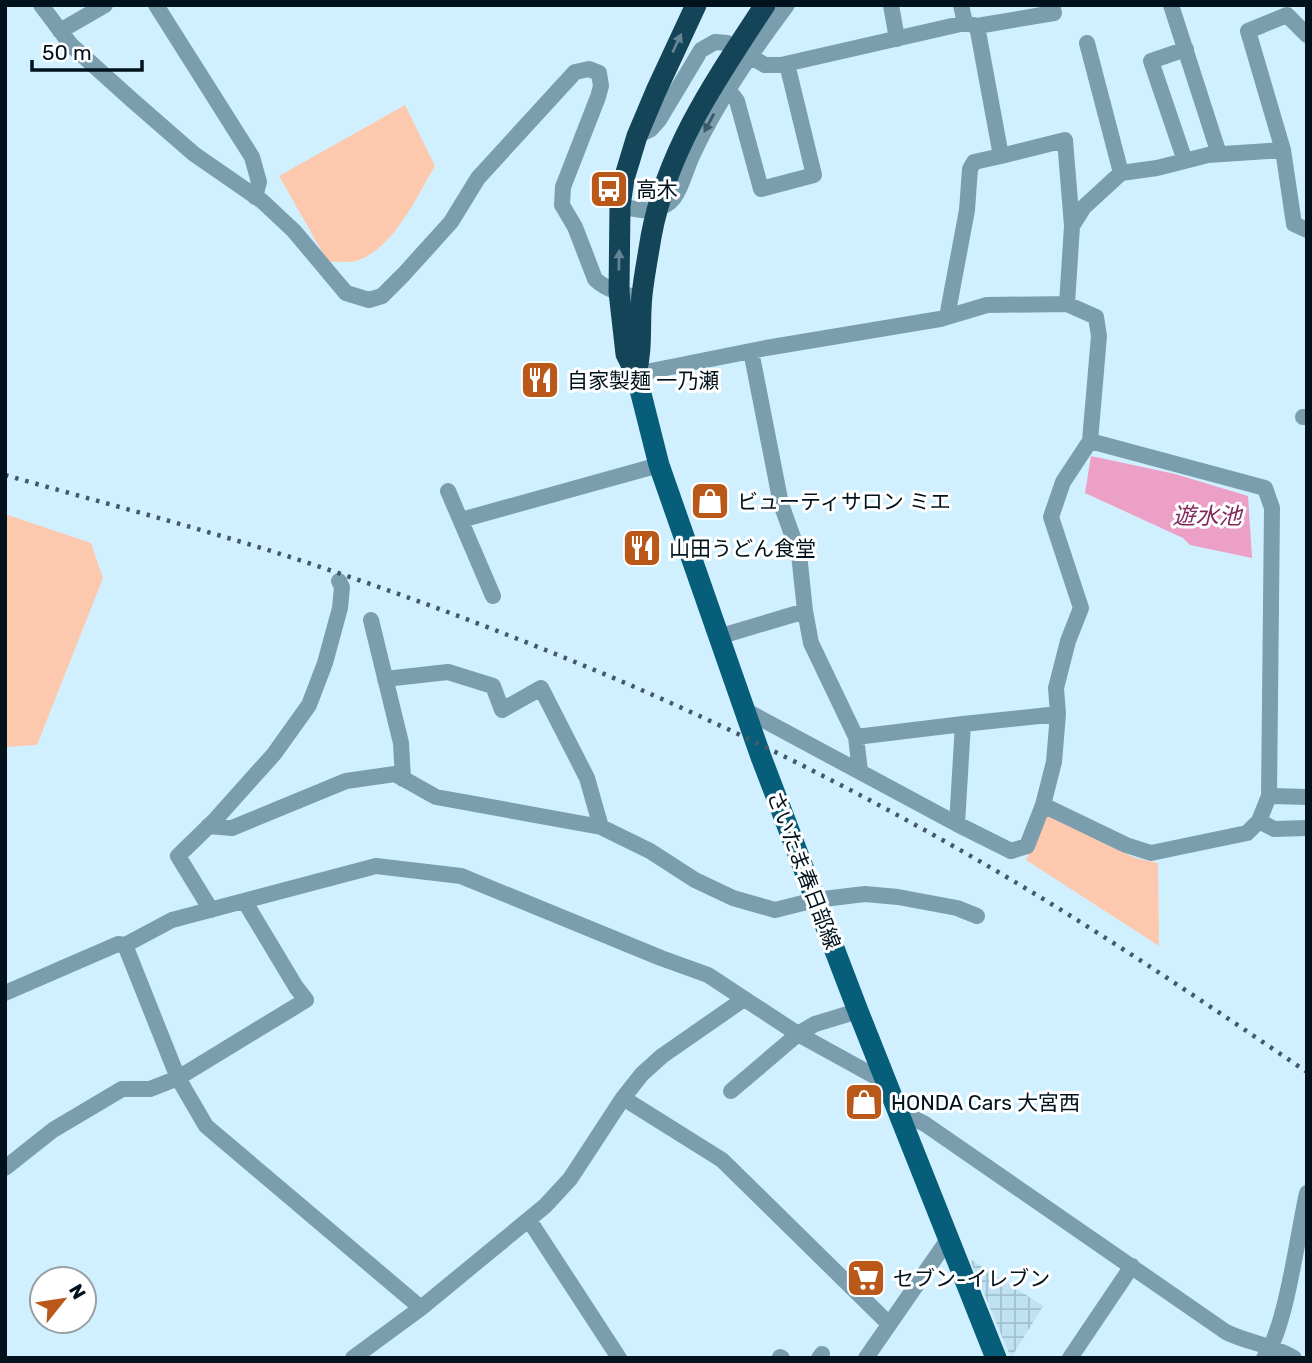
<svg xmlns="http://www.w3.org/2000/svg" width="1312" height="1363" viewBox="0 0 1312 1363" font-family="Rubik,'Noto Sans JP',sans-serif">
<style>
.industrial{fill:url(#industrial-grid)}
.park{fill:#fdc9ae}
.water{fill:#eca0c6}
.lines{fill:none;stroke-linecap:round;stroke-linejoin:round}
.street{stroke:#7b9eaf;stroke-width:16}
.primary{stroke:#075e7b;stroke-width:21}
.highway{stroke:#134458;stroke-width:21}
.rail{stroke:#435965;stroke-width:4.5;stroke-dasharray:3.5 7;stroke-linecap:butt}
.oneway{fill:#668592}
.oneway2{fill:#3e5866}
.labels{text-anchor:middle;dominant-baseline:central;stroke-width:6;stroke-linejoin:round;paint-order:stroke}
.poi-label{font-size:21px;fill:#00121c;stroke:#fff;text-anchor:start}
.street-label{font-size:21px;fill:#00121c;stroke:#fff}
.water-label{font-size:23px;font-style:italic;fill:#80295b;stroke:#fff}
</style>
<defs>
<pattern id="industrial-grid" width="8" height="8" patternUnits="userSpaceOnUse" patternTransform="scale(1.75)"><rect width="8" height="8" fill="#bfe1f1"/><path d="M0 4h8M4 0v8" fill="none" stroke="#a2c0ce"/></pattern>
</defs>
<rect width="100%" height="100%" fill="#d1f0ff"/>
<path class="industrial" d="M972 1260 1043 1306 1011 1358 971 1262Z"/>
<path class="park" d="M405 105 435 166C417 196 392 252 355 261 347 263 336 261 328 262L279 176Z
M5 514 91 543 103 578 37 745 5 747Z
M1047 814 1135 858 1158 863 1159 946 1026 860Z"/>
<path class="water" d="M1091 456 1175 474 1248 496 1252 558 1190 545 1183 538 1085 493Z"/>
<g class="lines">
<path class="street" d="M41 5 71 45 132 100 194 154 262 201 294 231 346 293 369 300 382 296 404 274 451 222 478 178 575 72 589 69 599 73 601 86 598 97 563 187 562 205 575 227 595 279C605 289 627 297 642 297
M156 5 252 157 259 182 255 197
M891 5 897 39
M961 5 965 23
M1171 5 1219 154
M977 26 1054 13 1052 5
M60 31 105 5
M1087 43 1121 173
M728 89 737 101 761 189 814 175 787 64
M637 136 651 129 659 120 701 50 715 42 727 43 765 65H781L965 23 977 26 1001 156 1065 140 1072 226
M1283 150 1248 31 1287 15 1307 35
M1185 161 1151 61 1186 49
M620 206C639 210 654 215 670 202 680 194 687 166 693 154 718 100 752 52 787 5
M1067 304 1072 226 1084 207 1121 173 1157 168 1208 155 1283 150 1294 224 1307 230
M947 317 967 210 970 169 974 162 1001 156
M636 374 766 348 940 319 987 305 1067 304 1096 317 1099 336 1090 441 1265 488 1272 508 1269 796 1259 821 1247 833 1151 853 1126 845 1043 805 1027 846 1011 851 957 824 743 709
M1303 417H1307
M448 491 493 596
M461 520 659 465
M805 611 811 643 856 737 860 771
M371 620 401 743 403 779
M718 637 805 611 799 554 781 504 751 351
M385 679 448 672 493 686 502 710 541 688 587 778 601 827
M1058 714 1056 688 1068 641 1081 608 1051 517 1063 482 1090 441
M963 724 1058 714 1054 762 1043 805
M856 737 963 724 957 824
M1269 796 1307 797
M1259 821 1274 829 1307 828
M208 826 232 828 346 781 395 774 436 797 601 827 650 851 695 880 733 898 775 910 815 900 865 894 898 897 957 908 977 916
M211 910 178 856 214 821 274 754 309 705 325 663 340 608 342 587 339 581
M125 945 178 1078 206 1126 421 1308
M5 993 118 944 125 945 172 920 376 866 461 876 661 958 708 975 798 1034 887 1083
M731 1091 798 1034 815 1024 858 1011
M623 1098 722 1160 889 1324
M900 1116 913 1118 925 1124 1226 1332C1248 1343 1273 1345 1294 1358
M5 1168 53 1130 122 1089H150L178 1078 306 1000 296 987 245 902
M529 1220 619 1358
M780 1357 782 1358
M353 1358 421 1308 545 1206 570 1179 623 1098 642 1074 662 1056 744 999
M819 1358 822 1354
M866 1358 949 1238
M1070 1358 1132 1266
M1264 1358C1286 1330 1298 1232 1307 1193"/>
<path class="primary" d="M636 374 659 465 761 757 858 1011 996 1358"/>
<path class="highway" d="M636 374C643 346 639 323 642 295 644 276 648 256 651 237 667 149 717 78 765 5
M636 374 626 354 619 292 620 206 624 179 637 136 656 91 696 5"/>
<path class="rail" d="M5 475C100 502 196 527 290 557 401 593 509 634 616 679 766 743 913 819 1053 905 1139 958 1223 1015 1307 1072"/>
</g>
<defs><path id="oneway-solid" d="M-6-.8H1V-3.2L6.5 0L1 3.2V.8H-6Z" transform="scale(1.75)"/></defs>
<g class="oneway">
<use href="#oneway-solid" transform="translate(677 43) rotate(-65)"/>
<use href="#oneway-solid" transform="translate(619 260) rotate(-89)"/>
</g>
<use class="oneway2" href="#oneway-solid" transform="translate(709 123) rotate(118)"/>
<defs>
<g id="bus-square" transform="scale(2.0125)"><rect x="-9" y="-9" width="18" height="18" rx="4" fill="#b95818" stroke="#fff"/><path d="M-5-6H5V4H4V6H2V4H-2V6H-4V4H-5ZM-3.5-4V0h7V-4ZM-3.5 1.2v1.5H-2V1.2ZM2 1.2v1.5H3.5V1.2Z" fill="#fff"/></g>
<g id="restaurant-square" transform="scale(2.0125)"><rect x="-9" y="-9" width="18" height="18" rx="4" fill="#b95818" stroke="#fff"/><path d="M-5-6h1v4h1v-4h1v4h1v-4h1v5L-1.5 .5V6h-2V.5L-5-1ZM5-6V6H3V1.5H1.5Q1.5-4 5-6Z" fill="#fff"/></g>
<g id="shop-square" transform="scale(2.0125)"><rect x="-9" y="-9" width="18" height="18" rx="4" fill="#b95818" stroke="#fff"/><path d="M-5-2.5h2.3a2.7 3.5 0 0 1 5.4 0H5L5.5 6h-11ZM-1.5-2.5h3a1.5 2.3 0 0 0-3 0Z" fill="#fff"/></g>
<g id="supermarket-square" transform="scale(2.0125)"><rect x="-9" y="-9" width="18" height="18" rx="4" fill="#b95818" stroke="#fff"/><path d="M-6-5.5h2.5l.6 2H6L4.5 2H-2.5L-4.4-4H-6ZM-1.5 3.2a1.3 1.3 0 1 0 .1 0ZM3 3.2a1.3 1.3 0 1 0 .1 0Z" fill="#fff"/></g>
</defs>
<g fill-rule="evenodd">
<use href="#bus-square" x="609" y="189"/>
<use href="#restaurant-square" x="540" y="380"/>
<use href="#shop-square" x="710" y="501"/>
<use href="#restaurant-square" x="642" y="548"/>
<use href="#shop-square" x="864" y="1102"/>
<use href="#supermarket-square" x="866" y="1278"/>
</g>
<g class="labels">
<g class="poi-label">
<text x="636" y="189">高木</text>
<text x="567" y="380">自家製麺 一乃瀬</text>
<text x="737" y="501">ビューティサロン ミエ</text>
<text x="669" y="548">山田うどん食堂</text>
<text x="891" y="1102">HONDA Cars 大宮西</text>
<text x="893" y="1278">セブン-イレブン</text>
</g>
<g class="street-label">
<text transform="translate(804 870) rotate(69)">さいたま春日部線</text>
</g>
<g class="water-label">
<text x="1207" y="516">遊水池</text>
</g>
</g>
<rect width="1312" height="1363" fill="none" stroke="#00121c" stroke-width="14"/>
<g transform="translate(63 1300) rotate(60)"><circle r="33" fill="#ffffff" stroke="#99a0a4" stroke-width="2"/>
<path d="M0-5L12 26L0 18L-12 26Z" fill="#b95818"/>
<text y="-10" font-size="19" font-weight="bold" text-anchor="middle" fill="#00121c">N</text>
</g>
<path d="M32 60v10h110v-10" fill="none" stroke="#00121c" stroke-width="3.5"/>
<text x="42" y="60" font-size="21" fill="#00121c" stroke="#ffffff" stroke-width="5" paint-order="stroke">50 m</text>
</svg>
